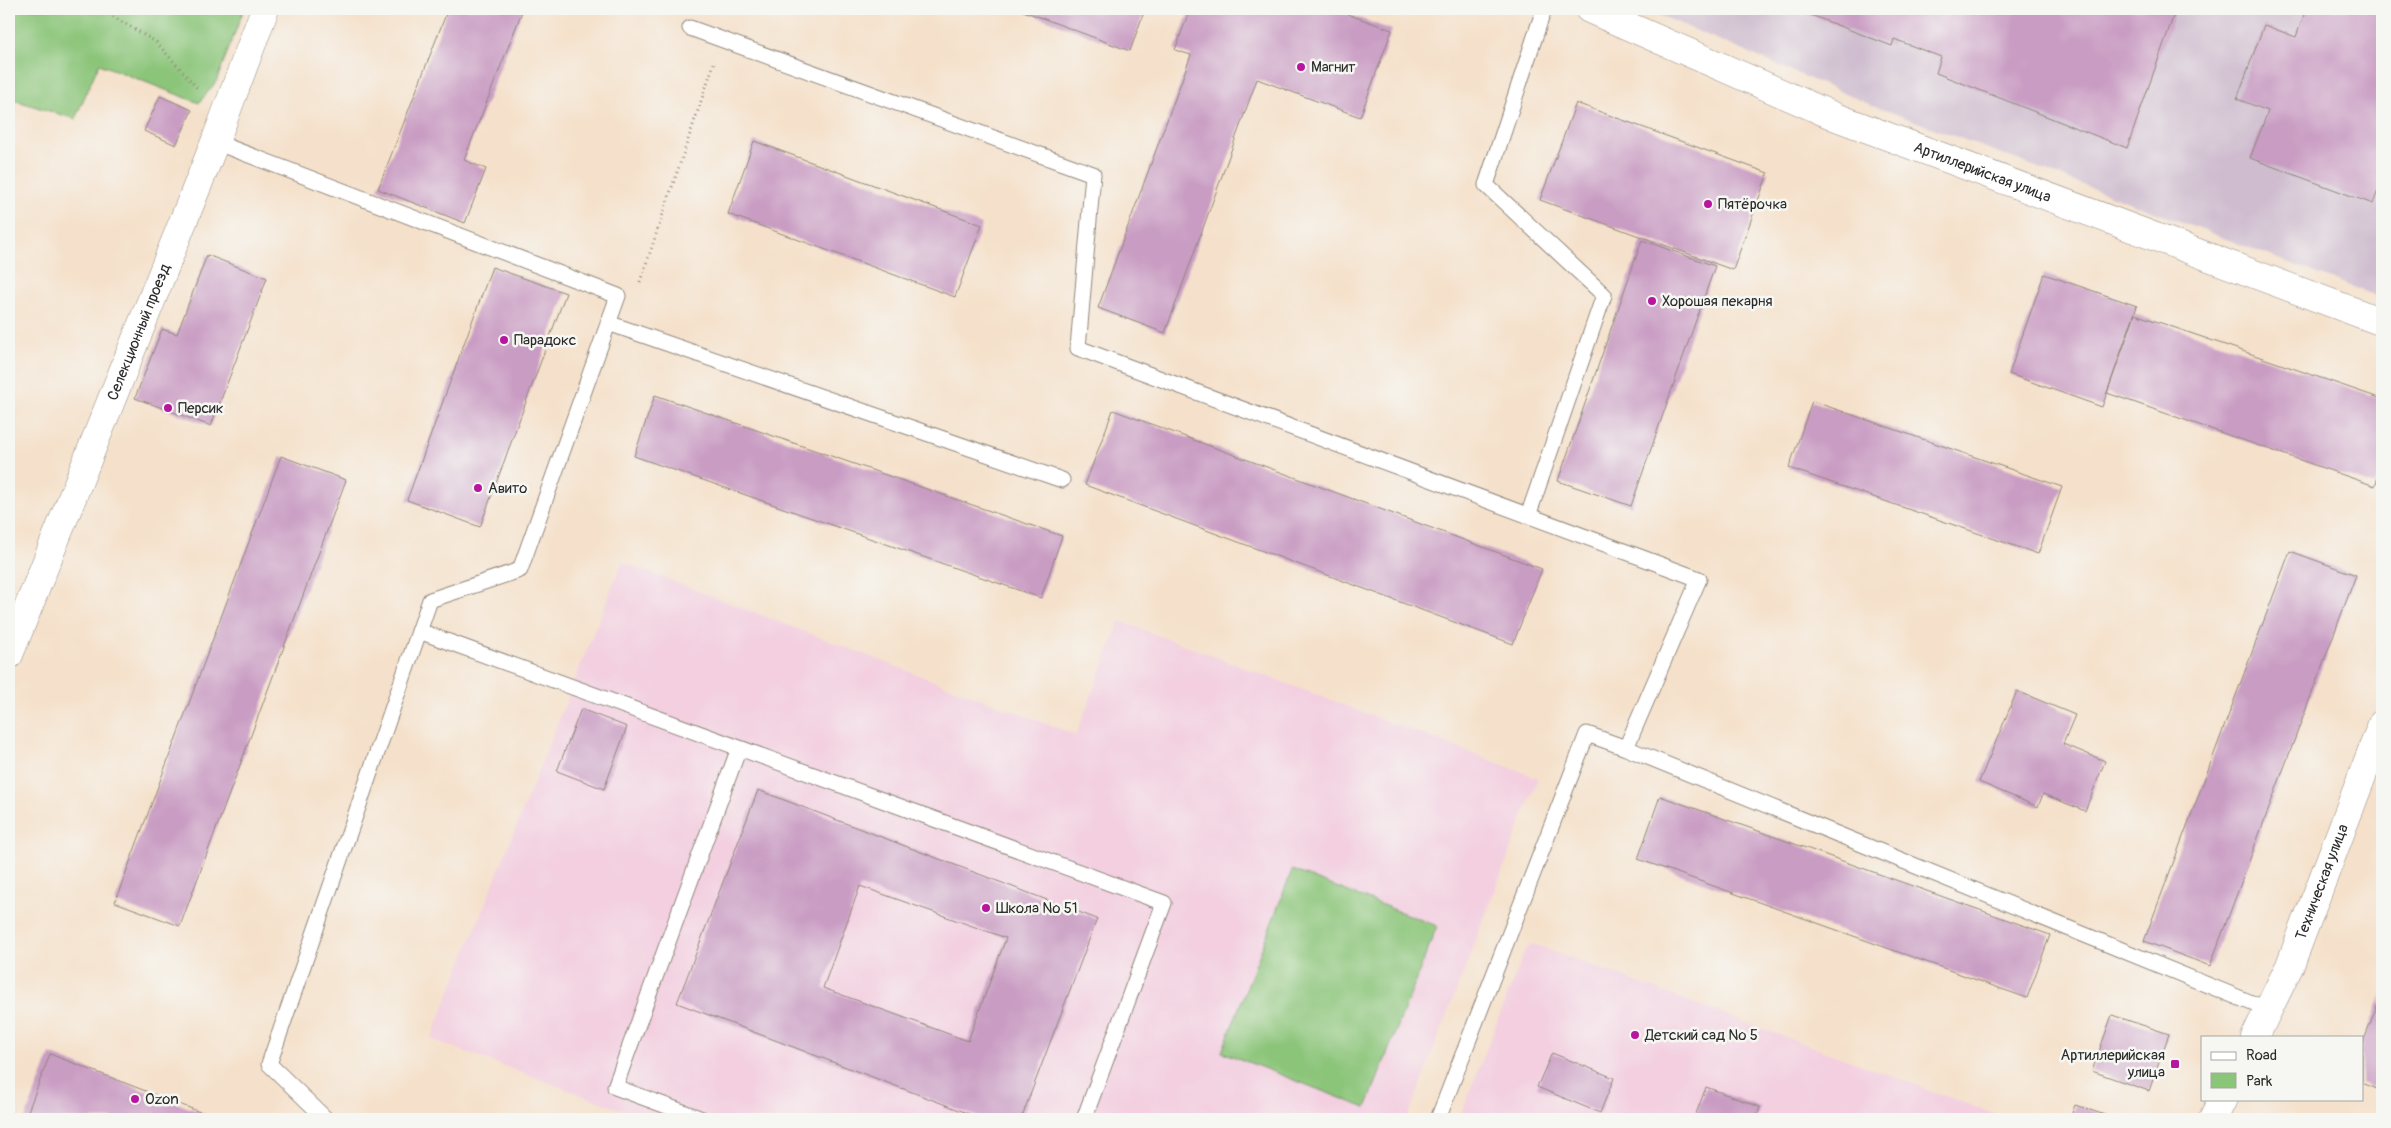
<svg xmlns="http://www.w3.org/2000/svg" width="2391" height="1128" viewBox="0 0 2391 1128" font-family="Pangolin,sans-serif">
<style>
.built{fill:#f3cfe0}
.industrial{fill:#cfbdcf}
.green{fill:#8bc579;stroke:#5b7852}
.building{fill:#c99cc3;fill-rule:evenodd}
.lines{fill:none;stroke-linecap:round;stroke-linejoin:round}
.lane-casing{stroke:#90867b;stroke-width:17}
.street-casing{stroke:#90867b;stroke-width:29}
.secondary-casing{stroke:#90867b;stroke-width:29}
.path{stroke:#90867b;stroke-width:3;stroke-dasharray:1 4;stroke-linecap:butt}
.lane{stroke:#fff;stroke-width:15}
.street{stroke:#fff;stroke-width:28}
.secondary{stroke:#fff;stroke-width:28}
.poi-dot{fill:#b5179e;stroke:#f6f6f2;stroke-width:2}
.labels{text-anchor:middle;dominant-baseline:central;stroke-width:5;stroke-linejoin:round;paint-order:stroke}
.poi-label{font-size:15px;fill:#2b2b2b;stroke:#f6f6f2;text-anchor:start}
.street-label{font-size:15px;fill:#2b2b2b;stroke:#f6f6f2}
</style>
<rect width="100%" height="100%" fill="#f6f6f2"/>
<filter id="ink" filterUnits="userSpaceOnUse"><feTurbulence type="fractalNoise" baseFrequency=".02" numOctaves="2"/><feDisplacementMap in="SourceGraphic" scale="10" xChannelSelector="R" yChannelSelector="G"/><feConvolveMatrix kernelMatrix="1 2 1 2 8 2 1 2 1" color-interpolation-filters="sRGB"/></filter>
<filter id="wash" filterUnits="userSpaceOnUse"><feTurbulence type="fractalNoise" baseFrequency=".0096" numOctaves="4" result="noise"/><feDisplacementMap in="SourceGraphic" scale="20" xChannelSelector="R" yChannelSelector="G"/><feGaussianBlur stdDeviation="1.12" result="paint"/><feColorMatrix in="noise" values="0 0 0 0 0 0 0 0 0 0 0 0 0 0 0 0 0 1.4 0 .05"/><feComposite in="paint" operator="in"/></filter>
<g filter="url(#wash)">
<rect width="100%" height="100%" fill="#f5e1cb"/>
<path class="built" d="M622 562 1076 735 1120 621 1538 778 1407 1119H646L431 1039Z
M1533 944 2008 1119H1459L1525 950Z"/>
<path class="industrial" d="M1645 9H2382V298L1867 103Z"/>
<path class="green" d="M9 9H244L216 82 199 103 99 64 75 119 14 100 9 112Z
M1292 870 1437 926 1366 1108 1222 1052Z"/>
<g id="blocks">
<path class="building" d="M448 9H523L464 160 486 169 465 223 378 189Z
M1018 9H1145L1130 51Z
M1190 9H1333L1392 30 1360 117 1257 79 1165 333 1098 308 1191 55 1175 50Z
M1795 9H2176L2127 148 1936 73 1941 57 1894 39 1892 46Z
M2306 9H2382V180L2373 204 2250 158 2268 111 2237 99 2264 25 2296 37Z
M160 96 192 110 176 145 144 131Z
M1576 103 1768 173 1733 270 1540 200Z
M754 141 982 225 955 297 728 214Z
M1642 240 1715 266 1631 506 1558 481Z
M207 255 267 278 211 426 135 398 162 329 177 334Z
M492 267 566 293 480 527 407 500Z
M2044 274 2137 306 2102 407 2009 374Z
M2135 314 2382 399V465L2375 486 2107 393Z
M655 395 1062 536 1041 598 634 456Z
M1812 401 2062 487 2038 554 1789 468Z
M1113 410 1542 569 1513 644 1085 485Z
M281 456 346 480 180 926 115 902Z
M2290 551 2356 575 2210 966 2144 941Z
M2017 691 2075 715 2063 744 2105 761 2085 811 2043 794 2038 807 1979 782Z
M581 709 627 727 604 789 557 771Z
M758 790 1097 919 1021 1119H983L677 1003ZM860 886 1006 938 968 1041 823 988Z
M1660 796 2050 935 2027 998 1638 859Z
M2382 994V1091L2362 1083V1045Z
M2112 1015 2169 1034 2149 1091 2092 1071Z
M1552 1053 1614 1078 1600 1113 1537 1087Z
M50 1054 218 1119H25Z
M1706 1087 1760 1107 1756 1119H1694Z
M2075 1105 2117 1119H2070Z"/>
</g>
</g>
<g filter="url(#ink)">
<use href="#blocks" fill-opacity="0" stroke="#90867b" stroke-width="1"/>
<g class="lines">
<g class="lane-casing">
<path id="lane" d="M690 28 1093 174 1078 348 1699 579 1626 748 2269 1010
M215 142 618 296 520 570 430 600 269 1064 326 1119
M608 323 1062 480
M1528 516 1604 295 1486 185 1544 9
M419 631 1164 903 1084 1119
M702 1119 615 1087 739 748
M1438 1119 1587 734 1626 748"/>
</g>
<g class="street-casing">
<g id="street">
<path id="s1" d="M1589 9 1836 117 2382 322"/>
<path id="s2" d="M9 655 215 142 265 9"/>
</g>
</g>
<g class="secondary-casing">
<g id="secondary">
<path id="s3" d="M2255 1037 2290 965 2382 724"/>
<path d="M2213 1119 2223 1099"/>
</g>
</g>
<path class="path" d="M100 9 156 42 199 90
M640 282 714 63"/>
<use href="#lane" class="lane"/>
<use href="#street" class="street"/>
<use href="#secondary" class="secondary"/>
</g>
</g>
<g class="poi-dot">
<circle cx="1301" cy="67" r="5"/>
<circle cx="1708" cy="204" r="5"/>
<circle cx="1652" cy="301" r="5"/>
<circle cx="504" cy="340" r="5"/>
<circle cx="168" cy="408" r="5"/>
<circle cx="478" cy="488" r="5"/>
<circle cx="986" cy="908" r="5"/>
<circle cx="1635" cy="1035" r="5"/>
<rect x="2170" y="1059" width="10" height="10" rx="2.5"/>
<circle cx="135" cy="1099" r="5"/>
</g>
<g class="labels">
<g class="poi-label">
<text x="1311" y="67">Магнит</text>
<text x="1718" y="204">Пятёрочка</text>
<text x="1662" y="301">Хорошая пекарня</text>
<text x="514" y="340">Парадокс</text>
<text x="178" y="408">Персик</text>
<text x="488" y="488">Авито</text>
<text x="996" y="908">Школа № 51</text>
<text x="1645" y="1035">Детский сад № 5</text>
<text x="2165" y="1055" text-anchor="end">Артиллерийская<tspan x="2165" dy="17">улица</tspan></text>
<text x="145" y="1099">Ozon</text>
</g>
<g class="street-label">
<text stroke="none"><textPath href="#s1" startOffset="426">Артиллерийская улица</textPath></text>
<text stroke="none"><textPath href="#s2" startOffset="348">Селекционный проезд</textPath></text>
<text stroke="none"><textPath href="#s3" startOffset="169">Техническая улица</textPath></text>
</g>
</g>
<rect width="2391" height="1128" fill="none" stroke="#f6f6f2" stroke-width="30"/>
<rect x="2201" y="1036" width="162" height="65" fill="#f6f6f2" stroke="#a5a5a2"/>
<rect x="2211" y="1052" width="25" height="8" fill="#ffffff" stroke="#a5a5a2"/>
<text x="2246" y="1060" font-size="15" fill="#2b2b2b">Road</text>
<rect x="2211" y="1073" width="25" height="15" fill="#8bc579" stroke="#a5a5a2"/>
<text x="2246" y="1086" font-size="15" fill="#2b2b2b">Park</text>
</svg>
